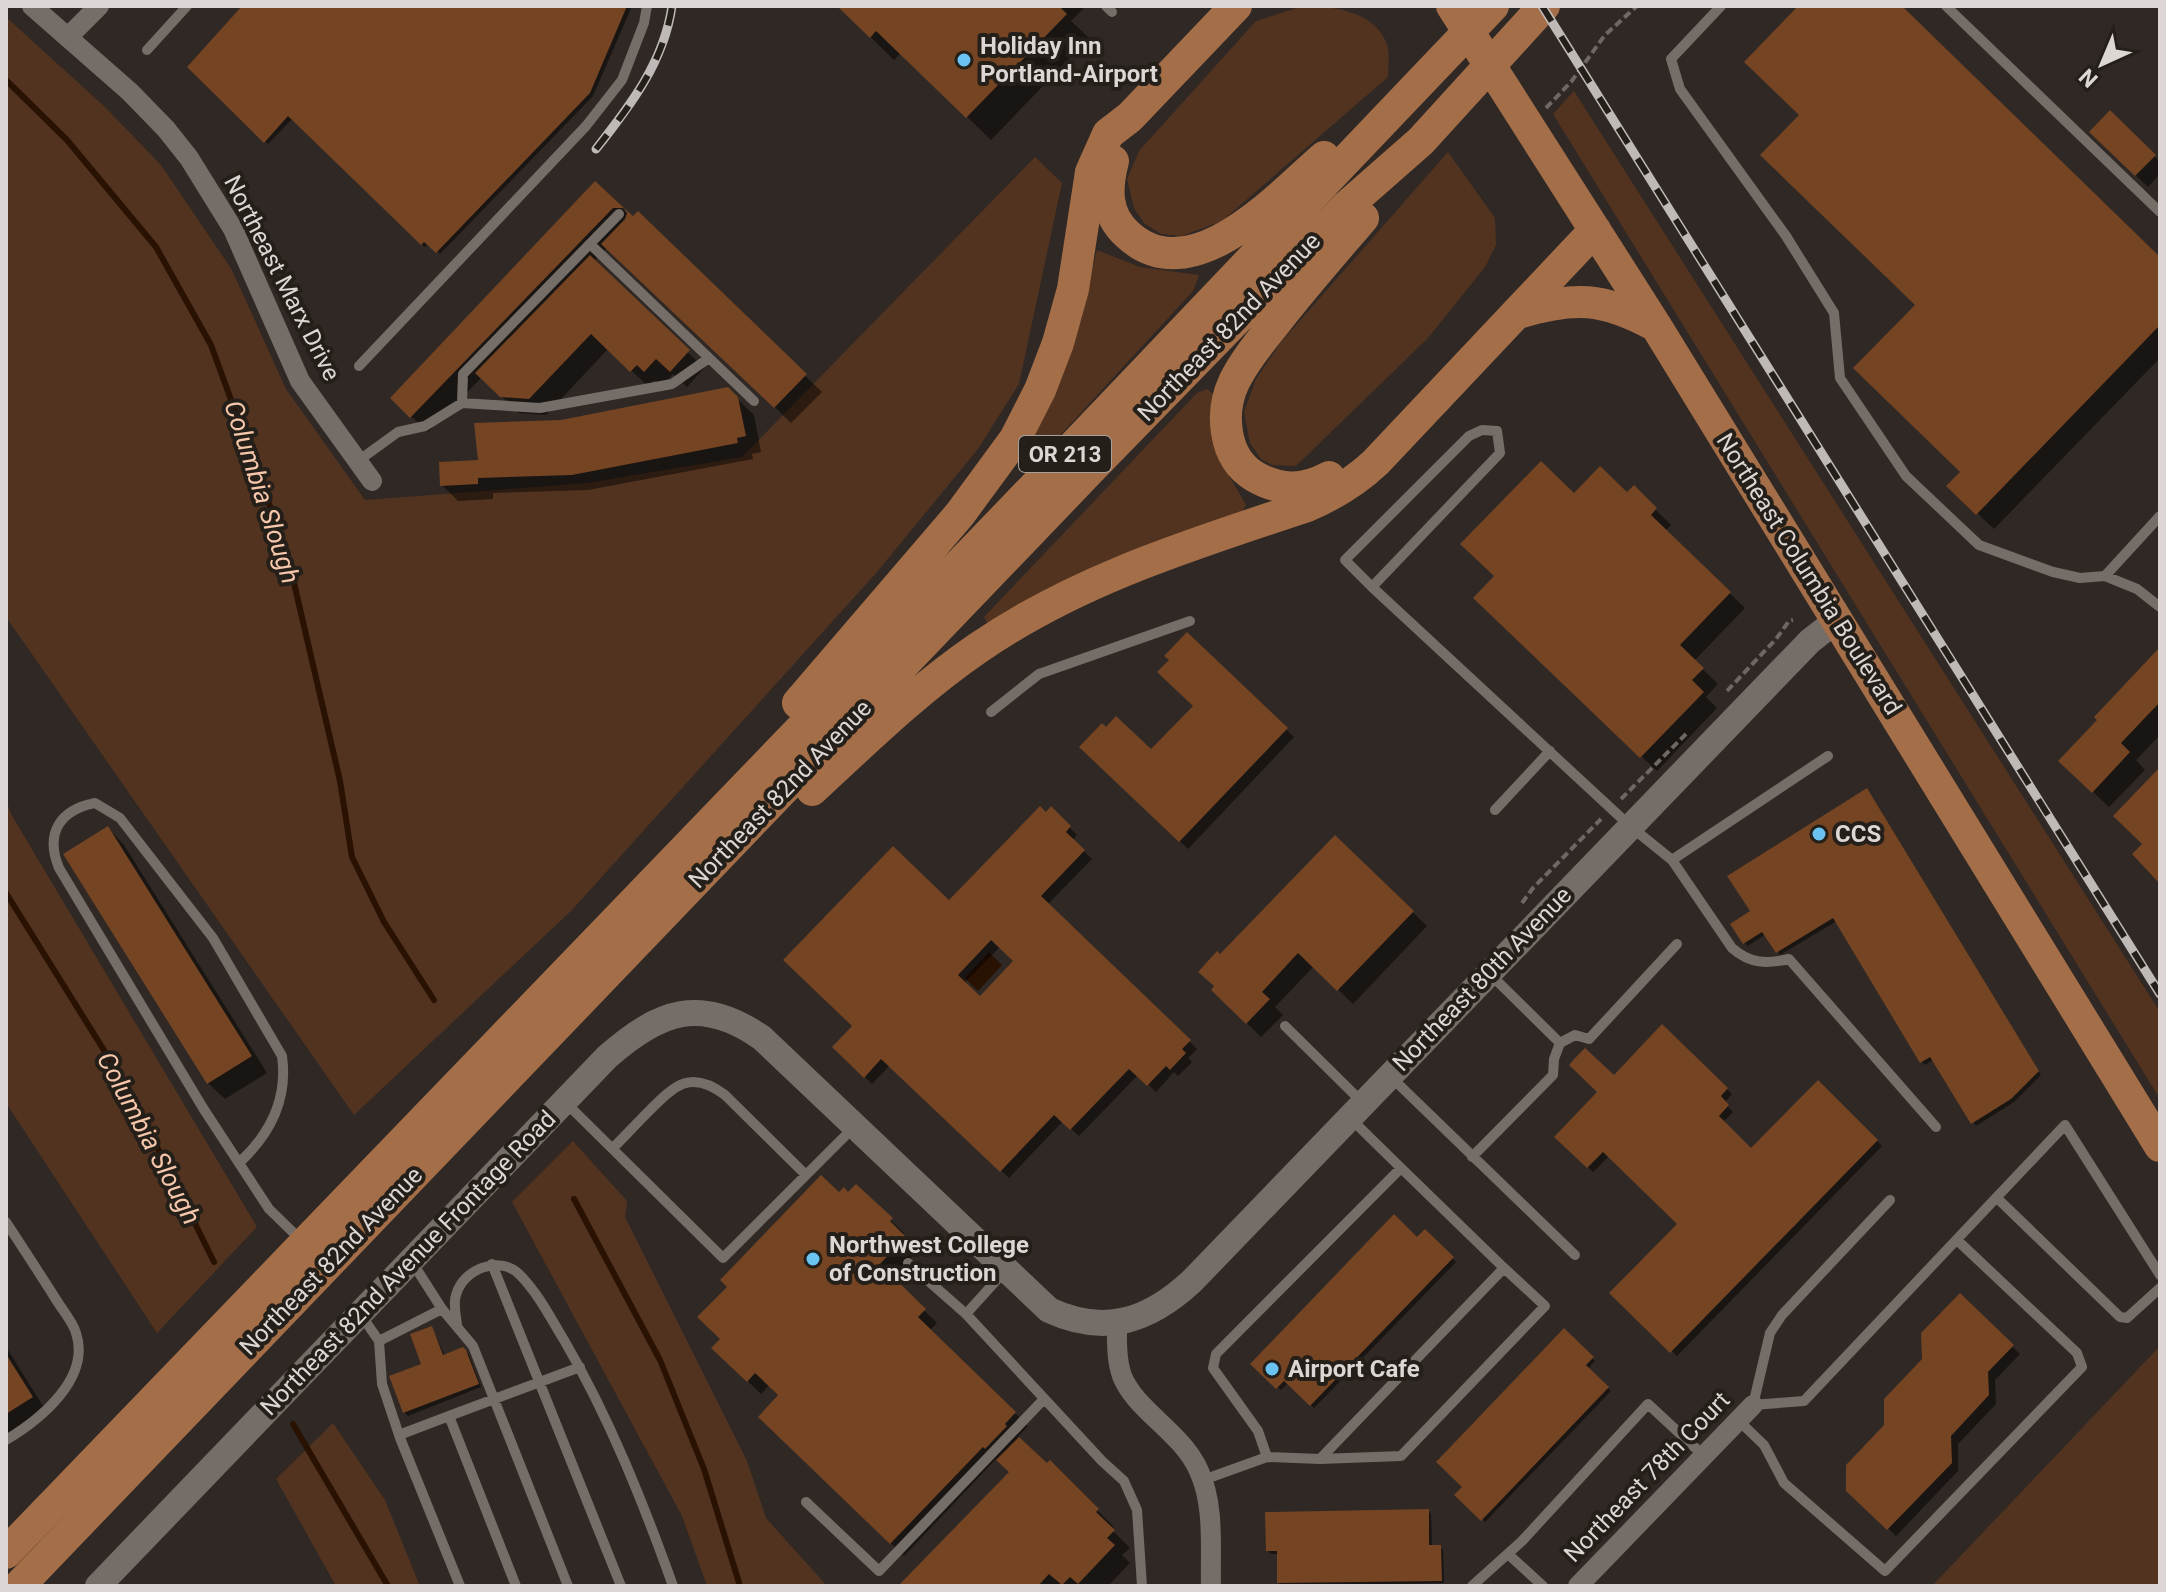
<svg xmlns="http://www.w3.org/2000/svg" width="2166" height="1592" viewBox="0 0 2166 1592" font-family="Roboto,sans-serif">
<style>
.green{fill:#52331f}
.water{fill:#2a1202}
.shadow{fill:#0007;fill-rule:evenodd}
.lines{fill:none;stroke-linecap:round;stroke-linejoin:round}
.stream{stroke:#2a1202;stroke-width:6}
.building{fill:#744423;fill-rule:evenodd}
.path{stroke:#6e6865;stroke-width:4;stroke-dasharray:8 4;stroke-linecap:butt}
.service{stroke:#756d67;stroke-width:10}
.minor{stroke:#756d67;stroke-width:20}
.tertiary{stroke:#756d67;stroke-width:26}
.primary{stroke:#a46e48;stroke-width:32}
.rail-casing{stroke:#bfbab7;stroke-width:9}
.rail{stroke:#251f1a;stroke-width:6;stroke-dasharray:18;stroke-linecap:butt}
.poi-dot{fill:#6ac3f1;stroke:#251f1a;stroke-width:3}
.labels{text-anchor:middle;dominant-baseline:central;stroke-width:8;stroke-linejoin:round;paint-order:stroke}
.shield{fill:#251f1a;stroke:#a5a09c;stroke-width:2}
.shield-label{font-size:22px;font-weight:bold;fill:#dcd7d4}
.poi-label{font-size:24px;font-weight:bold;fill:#dcd7d4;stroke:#251f1a;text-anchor:start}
.street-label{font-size:24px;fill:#dcd7d4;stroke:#251f1a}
.water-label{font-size:26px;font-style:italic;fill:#f6c7aa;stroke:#251f1a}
</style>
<rect width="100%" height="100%" fill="#2f2824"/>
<path class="green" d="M1303 6C1333 6 1375 11 1387 44 1390 53 1388 67 1388 77L1222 221 1182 236 1161 234 1144 223 1134 208 1127 179 1139 151 1256 21Z
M6 17 105 107 161 165 232 270 286 389 365 500 587 483 742 457 1035 157 1062 183 1019 384 978 449 877 572 572 910 354 1115 6 617Z
M1574 91 2160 1012V1099L1553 114Z
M1448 152 1495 218 1496 245 1485 267 1428 338 1296 466 1272 465 1261 459 1250 443 1244 412 1256 379 1282 341Z
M1097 250 1140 267 1199 275 1193 291 1054 442 1037 452 1031 448 1030 440 1074 344Z
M1207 389 1213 394 1210 422 1218 456 1246 505 1241 514 989 627 984 617 1197 393Z
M6 799 11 814 257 1227 157 1333 6 1103Z
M573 1141 627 1201 625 1217 747 1461 766 1518 827 1586H707L682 1516 512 1202Z
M2160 1346V1586H1932Z
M333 1423 385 1500 420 1586H336L276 1479Z"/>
<path class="water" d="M989 952 1002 965 978 991 965 978Z"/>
<path class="shadow" d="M245 6H632L593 96 440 254 429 243 425 247 293 118 268 144 190 67Z
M839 6H1086L1071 21 1089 38 991 140 901 53 894 60Z
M1801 6H1899L2160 259V358L1994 529 1949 486 1962 472 1917 305 1801 115Z
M2110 113 2160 162V174L2148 187 2091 132Z
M595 183 633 219 638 213 822 392 791 423 608 247 594 261 704 368 687 387 673 374 661 386 654 380 648 386 608 349 546 415 519 413 482 377 428 432 392 398Z
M727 389 754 415 761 452 752 454 753 459 588 490 493 493V499L458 501 442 485 480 462 562 422Z
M1634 488 1671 525 1665 531 1745 608 1694 661 1718 684 1706 697 1717 708 1657 771 1491 614 1574 496 1627 495Z
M1187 635 1294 737 1188 849 1082 747 1151 752 1195 706 1171 660Z
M2160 656V735L2136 760 2145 770 2109 807 2077 777Z
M1870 793 2041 1075 2014 1102 1976 1126 1934 1059 1925 1065 1922 1062 1837 921 1780 955 1766 934 1748 946 1744 942 1753 912Z
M1051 809 1077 835 1072 840 1092 859 1047 905 1197 1049 1188 1058 1192 1062 1178 1076 1174 1072 1156 1092 1138 1075 1079 1136 1063 1121 1009 1178 890 1065 872 1084 842 1054 855 1026 949 903ZM1000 947 1016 962 980 999 964 983Z
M108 828 124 845 267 1073 225 1099 208 1083Z
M1335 837 1427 926 1353 1004 1314 966 1275 1007 1283 1015 1261 1037 1213 990 1220 956Z
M1662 1027 1732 1094 1724 1103 1733 1112 1722 1123 1751 1151 1818 1083 1882 1146 1677 1356 1612 1293 1680 1224 1609 1156 1593 1172 1557 1137Z
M856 1186 904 1233 901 1235 917 1251 891 1278 937 1323 929 1331 1028 1426 1017 1438 1047 1466 1050 1463 1114 1527 1111 1529 1130 1548 1122 1555 1130 1563 1108 1586H901L1012 1472 997 1458 904 1556 760 1417 781 1395 770 1384 761 1394 714 1348 839 1195 849 1194Z
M1425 1232 1456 1262 1314 1408 1288 1383 1281 1390 1253 1364Z
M1960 1295 2020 1354 1995 1380 1996 1404 1958 1444V1471L1896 1536 1848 1490Z
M432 1328 445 1356 463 1349 469 1355 481 1387 408 1416 404 1412 423 1365Z
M1565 1331 1595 1361 1588 1369 1611 1391 1485 1522 1457 1495 1465 1487Z
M6 1347 48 1414 6 1440Z
M1428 1511 1431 1514 1432 1547H1440L1443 1550 1444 1583 1283 1586 1279 1583V1554H1271L1268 1550Z"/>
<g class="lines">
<path class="stream" d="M6 80 67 140 156 247 211 345 287 553 340 781 352 857 384 922 434 1000
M6 893 130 1092 214 1262
M574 1199 660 1360 704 1469 740 1586
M293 1424 388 1586"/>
</g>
<path class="building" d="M242 6H627L590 93 436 253 424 242 421 245 288 116 264 143 187 67Z
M837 6H1059L1067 14 966 118 876 31 870 38Z
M1798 6H1902L2160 257V325L1976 515 1946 486 1960 472 1853 368 1915 305 1760 155 1799 115 1744 62Z
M2110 110 2156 155 2135 176 2089 132Z
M595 181 624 208H613L410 418 390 398Z
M624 208 633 216 638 211 807 374 774 408 601 244 625 219 627 213Z
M590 255 690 350 670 372 656 359 644 372 637 365 630 372 591 334 529 399 500 397 475 373Z
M728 387 738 397 746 436 737 438 738 443 572 475 478 478V484L440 486 439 462 478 460 474 423 561 420Z
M1541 461 1574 493 1600 466 1627 492 1634 485 1657 508 1651 515 1731 592 1680 645 1704 668 1692 680 1704 692 1640 758 1473 598 1494 576 1460 544Z
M1187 632 1288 728 1179 842 1079 747 1102 723 1106 727 1116 716 1151 749 1193 706 1157 672 1169 660 1164 656Z
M2160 647V702L2121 743 2130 752 2092 793 2058 761 2097 720 2094 717Z
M2160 767V884L2132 854 2142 844 2113 816Z
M1867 788 2039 1071 2011 1099 1971 1124 1930 1057 1920 1063 1833 918 1776 953 1762 932 1743 944 1730 924 1750 911 1727 876Z
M1040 806 1046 812 1051 806 1071 826 1066 832 1085 850 1041 896 1191 1040 1182 1049 1186 1053 1170 1070 1166 1066 1147 1086 1129 1069 1070 1130 1054 1115 1000 1172 881 1059 864 1078 832 1047 852 1026 783 960 893 846 949 900ZM991 940 1013 961 980 996 958 975Z
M108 826 252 1056 207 1084 63 854Z
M1335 835 1414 911 1337 991 1298 953 1262 992 1270 999 1246 1024 1211 990 1214 986 1198 972 1217 951 1220 954Z
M1662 1024 1728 1088 1721 1096 1729 1105 1719 1116 1751 1148 1818 1080 1878 1140 1670 1353 1609 1293 1677 1224 1603 1152 1587 1168 1554 1137 1597 1092 1569 1065 1577 1056 1585 1048 1614 1075Z
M821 1175 839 1192 844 1187 848 1192 856 1184 893 1218 890 1221 906 1237 880 1264 926 1309 918 1317 1016 1412 1005 1424 1007 1426 985 1449 983 1447 890 1544 758 1417 778 1395 755 1373 747 1382 711 1348 720 1339 697 1317 727 1287 720 1280Z
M1394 1214 1417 1237 1425 1229 1454 1257 1310 1406 1284 1381 1276 1389 1250 1364Z
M1960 1293 2014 1345 1988 1372 1989 1395 1951 1436 1952 1463 1887 1530 1846 1491V1465L1884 1425V1399L1922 1359 1921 1333Z
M432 1326 443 1355 463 1347 466 1350 479 1384 403 1413 389 1376 421 1364 410 1334Z
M1564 1328 1594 1357 1586 1365 1609 1387 1481 1521 1454 1495 1462 1487 1436 1462Z
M6 1354 33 1397 6 1414Z
M1019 1437 1047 1463 1050 1460 1099 1509 1096 1512 1115 1530 1107 1538 1115 1545 1078 1584 1070 1577 1062 1585 1049 1574 1038 1586H898L1009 1472 996 1460Z
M1429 1509V1545H1441L1442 1581 1277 1583V1551H1266L1265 1512Z"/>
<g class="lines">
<path class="path" d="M1546 108 1571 82 1605 35 1637 6
M1727 691 1776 639 1789 621 1793 620
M1621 799 1686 734
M1522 903 1533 888 1601 819"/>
<path class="service" d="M1106 6 1112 12
M1721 6 1671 59 1680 89 1786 236 1834 313 1840 378 1906 476 1979 545 2053 572 2080 578 2105 576 2160 516
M1946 6 2160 212
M147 50 187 6
M590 244 754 401
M359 366 586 126 622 80 644 23 647 6
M462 403 463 374 619 214
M358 461 398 432 425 426 462 403 540 408 672 384 709 358
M2105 576 2137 589 2160 607
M1372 587 1345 560 1469 436 1482 430 1497 431 1500 453 1372 587 1630 826 1672 860 1828 756
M991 712 1039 674 1190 621
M1495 810 1550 751
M1672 860 1732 948C1750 964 1767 964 1789 959L1936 1127
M1490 974 1560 1043
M1285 1026 1361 1101
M1391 1077 1575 1255
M566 1103 723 1258 806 1175 725 1095C691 1069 675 1085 649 1111 637 1123 625 1136 613 1148
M1351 1119 1401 1168
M1472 1157 1553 1075 1554 1059 1560 1043 1575 1035 1589 1039 1677 944
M240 1162C270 1134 288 1099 282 1056L213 938 120 818 95 803C59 810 45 834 59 868L203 1108 269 1209 303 1242
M806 1175 855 1126
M1997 1198 2120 1317 2127 1318 2160 1288
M1890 1200 1782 1315 1770 1333 1753 1405 1804 1401 2065 1125 2160 1275
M6 1222C23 1248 40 1274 57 1301 63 1311 73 1322 76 1333 91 1378 41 1419 6 1440
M412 1262 442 1309 473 1346 568 1586
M908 1263 966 1314 1004 1272
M492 1264 621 1586
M966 1314 1102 1461 1124 1481 1137 1510 1142 1586
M361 1315 379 1341 382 1384 400 1438 460 1586
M457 1325C456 1316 453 1303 456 1295 463 1269 499 1255 519 1274 538 1293 550 1317 564 1340 609 1417 643 1502 673 1586
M379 1341 442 1309
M449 1416 580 1367
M1738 1420 1764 1445 1784 1483 1885 1571 2082 1367 2077 1353 1957 1240
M399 1435 449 1416 516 1586
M1320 1459 1401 1456 1545 1306 1504 1268
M1203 1480 1267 1457 1258 1431 1213 1368 1216 1354 1401 1168 1504 1268 1320 1459 1267 1457
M806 1502 879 1571 1044 1399
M1508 1554 1543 1586
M1472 1586 1522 1541 1648 1404 1704 1456"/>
<path class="minor" d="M32 6 130 92 166 129 189 158 233 229 300 381 372 481
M68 37 99 6
M1117 1321C1117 1339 1116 1359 1122 1376 1136 1411 1182 1432 1199 1471 1215 1506 1210 1549 1211 1586
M1578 1586 1753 1405"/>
<path class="tertiary" d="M98 1586 607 1057C659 1011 701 995 762 1038L1049 1310C1105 1336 1149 1321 1192 1281L1810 641 1837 620"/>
<path class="primary" d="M1452 6 1656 326 2160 1146
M1113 161C1106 188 1105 214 1127 234 1191 294 1278 197 1324 157
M1518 313C1574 296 1603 297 1656 326
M1329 477C1303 491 1279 491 1254 476 1223 457 1220 412 1234 382 1245 360 1261 341 1276 322 1304 286 1334 252 1363 218
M798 703 960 514 1015 439 1040 390 1058 343 1073 289 1091 172 1108 134 1130 117 1236 6
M812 790C865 741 918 689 978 648 1078 579 1193 544 1307 506 1333 495 1355 482 1376 462L1595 230
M6 1553 1063 457 1493 6
M19 1586 1089 471 1347 206 1421 141 1544 6"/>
<g class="rail-casing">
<path id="rail" d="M1542 6 2160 994
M596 149C630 106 664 62 672 6"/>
</g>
<use href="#rail" class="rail"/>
</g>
<g class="poi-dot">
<circle cx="964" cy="60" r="8"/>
<circle cx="1819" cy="834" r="8"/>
<circle cx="813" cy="1259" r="8"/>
<circle cx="1272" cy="1369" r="8"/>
</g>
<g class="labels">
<rect class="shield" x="1019" y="436" width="92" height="36" rx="6"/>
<g class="shield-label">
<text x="1065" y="454">OR 213</text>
</g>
<g class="poi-label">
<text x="980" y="46">Holiday Inn<tspan x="980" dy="28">Portland-Airport</tspan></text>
<text x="1835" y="834">CCS</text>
<text x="829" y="1245">Northwest College<tspan x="829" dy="28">of Construction</tspan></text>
<text x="1288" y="1369">Airport Cafe</text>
</g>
<g class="street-label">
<text transform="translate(282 278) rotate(63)">Northeast Marx Drive</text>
<text transform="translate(1229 327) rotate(-46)">Northeast 82nd Avenue</text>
<text transform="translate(1809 574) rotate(58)">Northeast Columbia Boulevard</text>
<text transform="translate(780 794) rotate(-46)">Northeast 82nd Avenue</text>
<text transform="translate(1482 979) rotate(-46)">Northeast 80th Avenue</text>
<text transform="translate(331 1261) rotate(-46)">Northeast 82nd Avenue</text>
<text transform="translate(408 1263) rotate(-46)">Northeast 82nd Avenue Frontage Road</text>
<text transform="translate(1647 1477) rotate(-46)">Northeast 78th Court</text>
</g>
<g class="water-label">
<text transform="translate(262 492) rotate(72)">Columbia Slough</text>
<text transform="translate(149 1138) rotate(62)">Columbia Slough</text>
</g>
</g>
<rect width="2166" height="1592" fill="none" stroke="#dcd7d4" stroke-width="16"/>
<g transform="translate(2102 64) rotate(224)" stroke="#251f1a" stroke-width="6" paint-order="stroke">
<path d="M0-6L14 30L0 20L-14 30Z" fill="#dcd7d4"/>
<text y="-12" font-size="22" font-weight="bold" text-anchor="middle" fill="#dcd7d4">N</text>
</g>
</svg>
